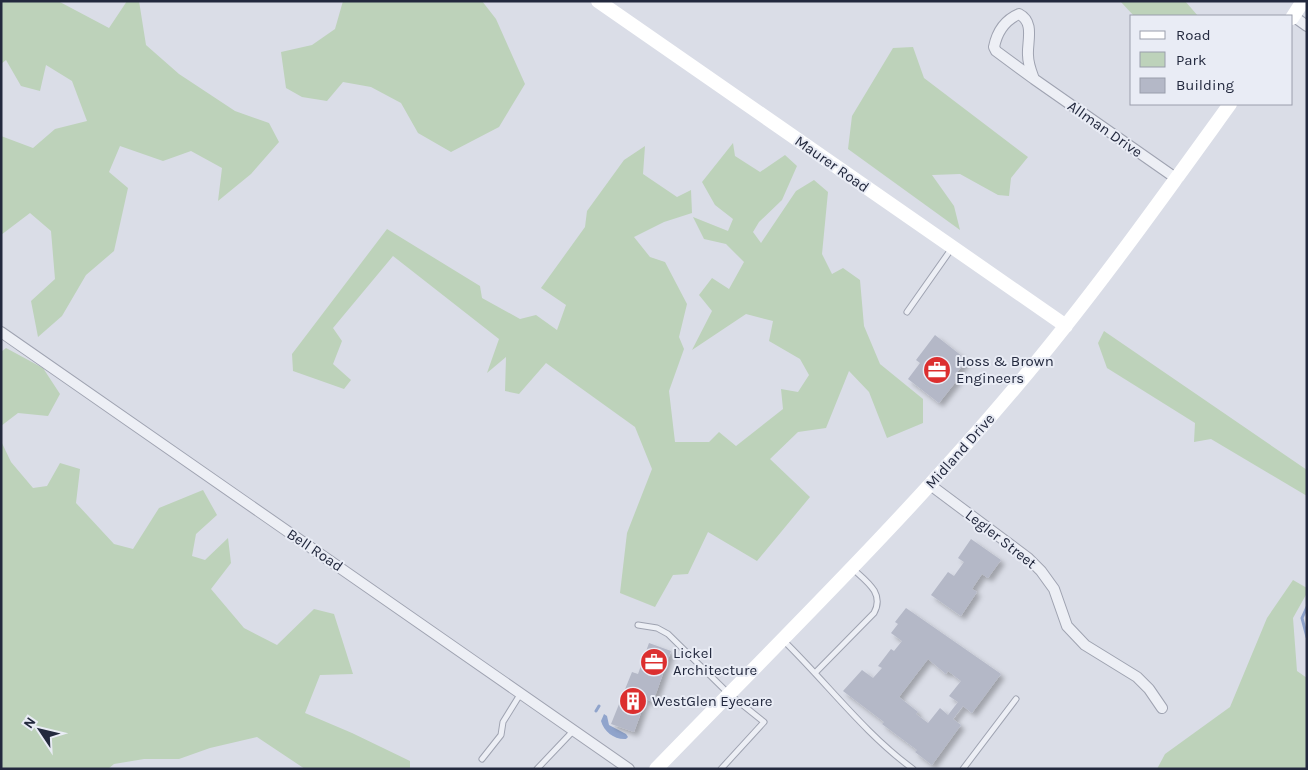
<svg xmlns="http://www.w3.org/2000/svg" width="1308" height="770" viewBox="0 0 1308 770" font-family="Karla,sans-serif">
<style>
.green{fill:#bdd2ba}
.water{fill:#90a4cc}
.lines{fill:none;stroke-linecap:round;stroke-linejoin:round}
.stream{stroke:#90a4cc;stroke-width:3}
.building{fill:#b4b8c7;fill-rule:evenodd;filter:url(#shadow)}
.lane-casing{stroke:#9fa3b1;stroke-width:7}
.street-casing{stroke:#9fa3b1;stroke-width:12}
.lane{stroke:#edeff5;stroke-width:5}
.street{stroke:#edeff5;stroke-width:10}
.secondary{stroke:#fff;stroke-width:14}
.labels{text-anchor:middle;dominant-baseline:central;stroke-width:4;stroke-linejoin:round;paint-order:stroke}
.street-label{font-size:15px;fill:#23293e;stroke:#e9ecf5}
.poi-label{font-size:15px;fill:#23293e;stroke:#e9ecf5;text-anchor:start}
</style>
<defs>
<filter id="shadow"><feDropShadow dx="4" dy="4" stdDeviation="2.5" flood-color="#0004"/></filter>
</defs>
<rect width="100%" height="100%" fill="#dadde7"/>
<path class="green" d="M1 1H58L109 28 127 1H139L146 45 179 74 235 111 269 123 279 142 251 174 218 201 222 168 191 151 163 161 120 146 109 172 128 188 114 251 86 275 62 316 38 337 31 301 55 279 51 231 30 213 1 235V136L33 148 55 129 87 121 72 81 46 65 40 91 21 86 6 60 1 64Z
M343 1H482L496 19 525 84 499 127 451 152 418 133 401 103 371 87 343 82 327 101 302 97 286 88 281 52 312 45 335 29Z
M1120 1H1185L1198 16H1134Z
M913 47 924 78 1028 157 1011 178 1009 196 998 195 960 174 932 175 954 206 960 230 848 149 852 116 893 48Z
M733 143 735 156 760 172 785 155 797 166 782 200 759 222 753 232 761 243 796 191 814 180 828 192 822 254 832 274 843 268 860 280 864 326 880 364 923 399V423L887 438 869 392 849 371 826 428 798 432 770 459 810 497 757 561 708 532 688 574 673 575 655 607 620 593 627 533 652 469 635 427 546 363 519 394 505 391 506 357 487 373 499 339 393 256 333 328 342 341 333 364 351 380 344 389 293 371 292 354 387 229 480 286 482 298 520 319 536 315 557 330 566 305 541 288 585 227 587 211 624 160 645 146 643 174 677 197 691 190 692 213 664 222 634 237 650 257 665 262 687 304 679 337 684 349 669 391 675 442H709L719 432 736 446 783 409 781 389 798 392 809 375 800 359 769 341 773 321 746 314 692 350 712 311 699 295 712 278 729 289 744 262 726 244 704 239 693 217 728 231 733 219 715 205 702 182Z
M1104 331 1307 470V496L1211 439 1194 442 1195 423 1107 368 1098 343Z
M6 348 43 368 60 394 48 416 18 413 1 426V352Z
M1 441 11 462 33 488 47 486 60 463 80 469 76 503 114 544 133 549 159 508 203 490 217 515 196 534 192 556 205 560 228 538 231 563 211 589 244 628 277 645 314 609 334 614 353 674 320 675 305 713 352 733 410 761V769H305L257 737 210 748 179 759H144L114 764 108 769H1Z
M1293 580 1307 588V593L1293 618 1297 671 1307 678V769H1157L1165 754 1230 707 1267 618Z"/>
<path class="water" d="M604 714 607 716 609 725 626 734 628 737 626 739C615 740 604 732 601 721Z"/>
<g class="lines">
<path class="stream" d="M1307 607 1302 618 1307 637
M596 711 599 706"/>
</g>
<path class="building" d="M935 335 967 360 954 376 958 379 939 403 908 379 920 363 916 360Z
M971 539 1001 560 988 578 982 574 972 589 977 592 961 616 931 595 948 572 954 576 964 562 958 558Z
M906 608 1001 674 972 713 963 706 953 719 961 725 932 765 915 752 917 750 882 724 884 722 843 691 862 670 873 678 882 668 878 666 891 649 894 651 902 641 891 633 898 624 895 622ZM928 659 946 674 948 671 961 681 949 696 958 702 948 715 940 708 928 723 916 714 918 712 899 697Z
M649 643 671 651 653 702 646 699 634 732 611 724 632 672 638 674Z"/>
<g class="lines">
<g class="lane-casing">
<path id="lane" d="M907 312 952 248
M638 625 657 628 668 634 729 694 764 722 721 769
M784 641C827 683 864 733 913 769
M816 672 874 613C885 593 866 581 852 568
M482 759 501 735 503 722 521 693
M537 769 574 730
M963 769 1016 699"/>
</g>
<g class="street-casing">
<path id="street" d="M1293 16 1307 26
M1034 79C1031 71 1028 64 1028 55 1027 42 1035 22 1019 14 1005 20 997 32 994 47L996 51 1034 79 1177 179
M1 332 629 769
M929 484 1028 558 1041 571 1054 589 1067 626 1085 645 1137 677 1149 689 1162 708"/>
</g>
<use href="#lane" class="lane"/>
<use href="#street" class="street"/>
<path class="secondary" d="M598 1 1066 326
M1292 18 1303 1
M656 769C777 644 902 522 1014 389 1091 298 1160 201 1230 104"/>
</g>
<defs>
<g id="office-disc" transform="scale(1.4375)"><circle r="9.5" fill="#dc2f2f" stroke="#e9ecf5"/><path d="M-6-3h4V-5.5h4V-3h4V5H-6ZM-1-4.5V-3h2v-1.5ZM-6 0V1H6V0Z" fill="#fff"/></g>
<g id="building-disc" transform="scale(1.4375)"><circle r="9.5" fill="#dc2f2f" stroke="#e9ecf5"/><path d="M-4-6H4V6H1V3H-1V6H-4ZM-2.5-4.3h1.7v1.8h-1.7ZM.8-4.3h1.7v1.8H.8ZM-2.5-1h1.7V.8h-1.7ZM.8-1h1.7V.8H.8Z" fill="#fff"/></g>
</defs>
<g fill-rule="evenodd">
<use href="#office-disc" x="937" y="370"/>
<use href="#office-disc" x="654" y="662"/>
<use href="#building-disc" x="633" y="701"/>
</g>
<g class="labels">
<g class="street-label">
<text transform="translate(1105 129) rotate(35)">Allman Drive</text>
<text transform="translate(832 164) rotate(35)">Maurer Road</text>
<text transform="translate(960 451) rotate(-48)">Midland Drive</text>
<text transform="translate(1001 539) rotate(38)">Legler Street</text>
<text transform="translate(315 550) rotate(34)">Bell Road</text>
</g>
<g class="poi-label">
<text x="956" y="361">Hoss &amp; Brown<tspan x="956" dy="17">Engineers</tspan></text>
<text x="673" y="653">Lickel<tspan x="673" dy="17">Architecture</tspan></text>
<text x="652" y="701">WestGlen Eyecare</text>
</g>
</g>
<rect width="1308" height="770" fill="none" stroke="#23293e" stroke-width="5"/>
<rect x="1130" y="15" width="162" height="90" fill="#e9ecf5" stroke="#9a9eac"/>
<rect x="1140" y="31" width="25" height="8" fill="#ffffff" stroke="#9a9eac"/>
<text x="1176" y="40" font-size="15" fill="#23293e">Road</text>
<rect x="1140" y="52" width="25" height="15" fill="#bdd2ba" stroke="#9a9eac"/>
<text x="1176" y="65" font-size="15" fill="#23293e">Park</text>
<rect x="1140" y="78" width="25" height="15" fill="#b4b8c7" stroke="#9a9eac"/>
<text x="1176" y="90" font-size="15" fill="#23293e">Building</text>
<g transform="translate(40 730) rotate(305)" stroke="#e9ecf5" stroke-width="4" paint-order="stroke">
<path d="M0-4L9 19L0 12L-9 19Z" fill="#23293e"/>
<text y="-8" font-size="14" font-weight="bold" text-anchor="middle" fill="#23293e">N</text>
</g>
</svg>
